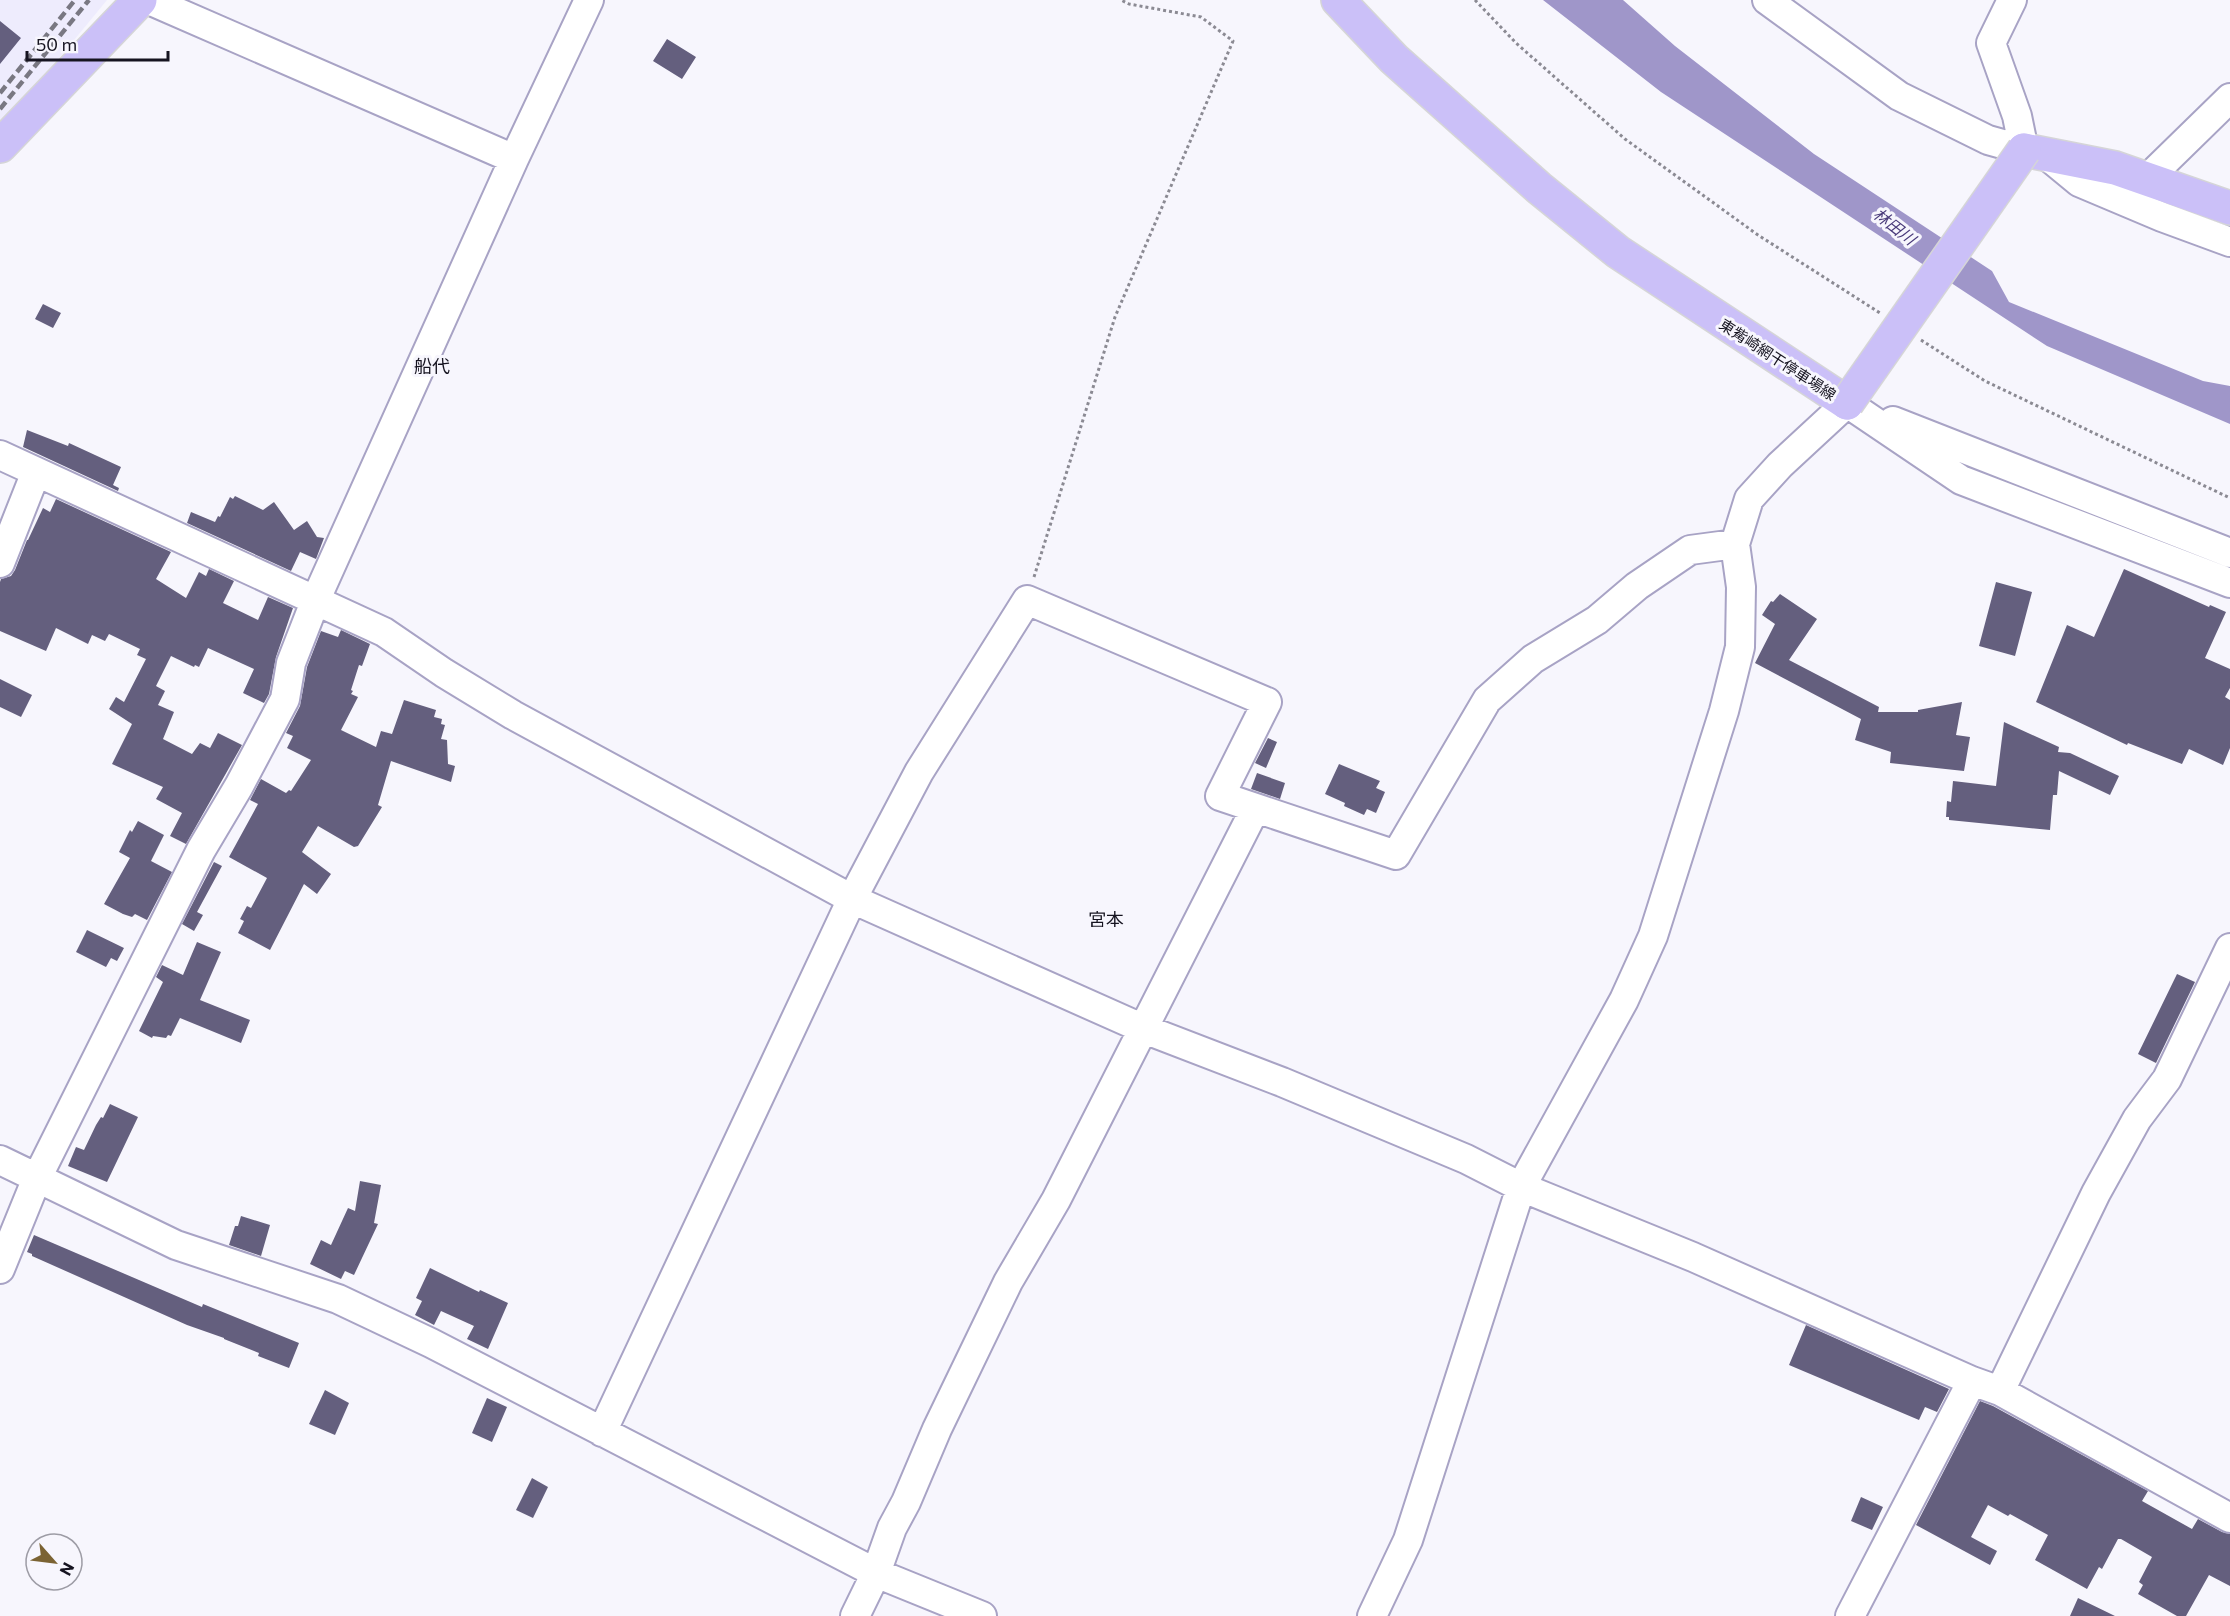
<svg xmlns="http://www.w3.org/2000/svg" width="2230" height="1616" viewBox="0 0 2230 1616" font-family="Commissioner,'Noto Sans JP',sans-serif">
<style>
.built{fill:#eeecfd}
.water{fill:#9f96c9}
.building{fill:#645f7e}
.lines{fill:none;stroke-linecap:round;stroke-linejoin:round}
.minor-casing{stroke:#a8a3c5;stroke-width:32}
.major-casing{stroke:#d5d5d7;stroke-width:36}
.path{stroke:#8b8a93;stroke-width:3;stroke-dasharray:3 3;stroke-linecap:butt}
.minor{stroke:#fff;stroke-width:28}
.major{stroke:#cbc0f8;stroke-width:33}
.rail{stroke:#797882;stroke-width:4.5;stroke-dasharray:9 4.5;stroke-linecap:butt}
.major-bridge-casing{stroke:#d5d5d7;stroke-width:36;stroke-linecap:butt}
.major-bridge{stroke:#cbc0f8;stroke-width:33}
.labels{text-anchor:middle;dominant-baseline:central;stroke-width:6;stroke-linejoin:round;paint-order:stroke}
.street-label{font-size:15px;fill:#161420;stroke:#f7f6fd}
.water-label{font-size:16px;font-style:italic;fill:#493a7a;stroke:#f7f6fd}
.quarter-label{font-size:18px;fill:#161420;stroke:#f7f6fd}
</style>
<rect width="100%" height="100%" fill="#f7f6fd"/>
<path class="built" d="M0 0H107L0 130Z"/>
<path class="water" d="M1543 0H1623L1675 46 1814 154 1992 271 2009 302 2203 381 2230 386V424L2047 346 1661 92Z"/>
<path class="building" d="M0 21 21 38 0 64Z
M667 39 696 57 682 79 653 61Z
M43 304 61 313 53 328 35 319Z
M27 430 68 446 69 443 121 467 113 485 119 488 118 491 23 447Z
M235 496 263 510 274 502 294 530 307 521 317 537 324 538 316 559 300 552 291 571 187 523 191 512 215 522 218 516 220 517 230 497 233 499Z
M56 499 171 552 156 579 186 598 199 572 206 576 209 569 234 581 223 603 258 620 268 597 293 608 276 657 269 694 264 703 243 693 254 669 208 648 199 667 195 665 194 667 171 656 156 686 165 691 158 705 174 712 163 739 192 754 200 743 210 748 218 733 242 745 186 844 170 836 182 813 156 799 163 787 112 764 132 724 109 709 116 697 124 702 146 659 137 655 140 649 109 634 105 641 92 635 88 644 56 628 46 651 0 631V582L1 579 11 576 15 570 27 540H28L43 508 50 512Z
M2124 569 2209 607 2210 605 2226 612 2205 658 2230 669V688L2225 697 2230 700V748L2223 765 2189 749 2182 764 2128 743 2127 745 2036 702 2067 625 2094 637Z
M1996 582 2032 592 2015 656 1979 646Z
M1780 594 1817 619 1789 660 1879 707 1878 712H1918V710L1962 702 1956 735 1970 737 1964 771 1890 763 1891 752 1855 740 1861 719 1755 663 1775 624 1762 615 1771 601 1773 602Z
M341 630 370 644 362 666 359 665 351 690 353 691 351 694 358 697 341 730 376 747 381 731 392 734 404 700 436 710 434 717 442 719 441 724 445 725 441 739 447 740 448 764 455 766 451 782 391 761 378 805 382 807 358 846 354 847 318 826 302 852 331 874 317 894 304 884 270 950 238 933 244 921 240 919 247 906 251 908 267 878 229 857 258 804 250 800 261 779 286 793 289 790 291 791 311 760 287 748 293 736 286 733 300 706 307 667 321 631 338 637Z
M0 679 32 695 21 717 0 707Z
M2004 722 2059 747 2058 752 2070 753 2119 776 2110 795 2059 771 2057 795H2053L2050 830 1949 820V817H1946L1947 801 1951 802 1953 781 1996 786Z
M1268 738 1277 742 1266 768 1255 763Z
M1339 764 1380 781 1376 788 1385 792 1376 813 1367 809 1364 815 1344 806 1345 803 1325 794Z
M1257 773 1285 783 1280 799 1251 789Z
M138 821 164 835 151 861 172 872 147 920 135 914 132 917 123 914 104 904 130 858 119 852 130 830 132 832Z
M214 862 222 866 197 912 203 915 194 931 182 924Z
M87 930 124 948 117 961 111 958 106 967 76 952Z
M197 942 221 952 200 1000 250 1020 241 1043 180 1018 171 1036 168 1035 166 1038 153 1036 152 1038 139 1031 163 982 156 977 162 965 183 975Z
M2177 974 2195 982 2156 1063 2138 1054Z
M110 1104 138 1117 107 1182 68 1166 76 1147 84 1150 96 1125 101 1117 103 1118Z
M360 1181 381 1185 374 1223 378 1224 354 1275 345 1271 341 1279 310 1264 321 1240 331 1245 348 1208 355 1211Z
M241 1216 270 1225 261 1256 229 1245 235 1226H238Z
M34 1235 202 1307 203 1304 299 1343 289 1368 258 1356 259 1353 224 1339V1338L187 1325 32 1256V1254L27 1252Z
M430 1268 479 1292 480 1290 508 1303 488 1349 467 1339 474 1326 441 1311 434 1325 415 1315 422 1301 416 1298Z
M1806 1325 1949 1389 1937 1412 1925 1407 1919 1420 1789 1365Z
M325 1390 349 1403 335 1435 309 1424Z
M487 1398 507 1407 492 1442 472 1433Z
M1980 1401 1993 1406 2148 1491 2142 1501 2192 1529 2198 1519 2222 1532 2230 1534V1586L2209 1575 2186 1616H2177L2138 1594 2143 1585 2139 1582 2152 1557 2121 1539H2118L2102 1569 2099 1567 2087 1589 2035 1560 2048 1535 2010 1514 2008 1516 1988 1505 1971 1537 1997 1551 1990 1565 1916 1525Z
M532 1478 548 1487 533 1518 516 1510Z
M1861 1497 1883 1507 1872 1530 1851 1521Z
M2078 1598 2115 1616H2070Z"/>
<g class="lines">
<g class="minor-casing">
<path id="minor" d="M149 0 514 159
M1767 0 1899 96 1988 140 2024 150 2017 116 1991 43 2012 0
M2045 154 2079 182 2162 217 2230 242
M2147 179 2230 98
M1847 403 1961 480 2230 583
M1893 421 2230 553
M0 455 384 632 444 673 513 715 852 899 1144 1029 1282 1082 1466 1159 1521 1187 1693 1257 1972 1381 2000 1391 2230 1518
M0 563 36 472
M0 1160 176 1245 338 1299 431 1343 876 1573 982 1616
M0 1269 37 1178 201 850 239 786 285 699 291 663 316 599 514 159 589 0
M2000 1391 2096 1193 2137 1119 2167 1079 2230 948
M602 1432 852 899 919 772 1027 600 1267 702 1220 796 1396 855 1487 700 1533 659 1597 620 1637 586 1690 550 1735 544
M855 1616 876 1573 892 1528 906 1502 937 1429 1008 1282 1056 1200 1255 809
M1372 1616 1408 1540 1521 1187 1624 1000 1653 936 1724 711 1740 647 1741 587 1735 544 1749 499 1780 465 1847 403
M1850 1616 1972 1381"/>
</g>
<g class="major-casing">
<path id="major" d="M1338 0 1394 59 1539 188 1618 252 1847 403
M0 146 140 0
M2024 150 2115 168 2230 208"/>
</g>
<path class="path" d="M1475 0 1516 43 1625 139 1758 235 1880 313
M1921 340 1985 381 2230 498
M1034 577 1115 317 1233 41 1201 17 1129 4 1121 0"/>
<use href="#minor" class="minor"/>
<use href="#major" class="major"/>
<path class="rail" d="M0 93 75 0
M0 109 89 0"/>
<g class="major-bridge-casing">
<path id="major-bridge" d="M1847 403 2024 150"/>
</g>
<use href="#major-bridge" class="major-bridge"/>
</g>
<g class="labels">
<g class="street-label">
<text transform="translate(1778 359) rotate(33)">東觜崎網干停車場線</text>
</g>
<g class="water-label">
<text transform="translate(1895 226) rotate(38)">林田川</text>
</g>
<g class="quarter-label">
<text x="432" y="366">船代</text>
<text x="1106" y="919">宮本</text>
</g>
</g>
<g transform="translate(54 1562) rotate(118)"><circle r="28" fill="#f7f6fd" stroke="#9d9ca5" stroke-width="1.5"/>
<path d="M0-4.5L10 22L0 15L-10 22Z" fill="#7b6333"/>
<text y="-9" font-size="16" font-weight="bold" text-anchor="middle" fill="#161420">N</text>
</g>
<path d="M27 51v9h141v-9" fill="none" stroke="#161420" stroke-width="3"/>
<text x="36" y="51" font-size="18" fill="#161420" stroke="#f7f6fd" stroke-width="4.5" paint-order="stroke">50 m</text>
</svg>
